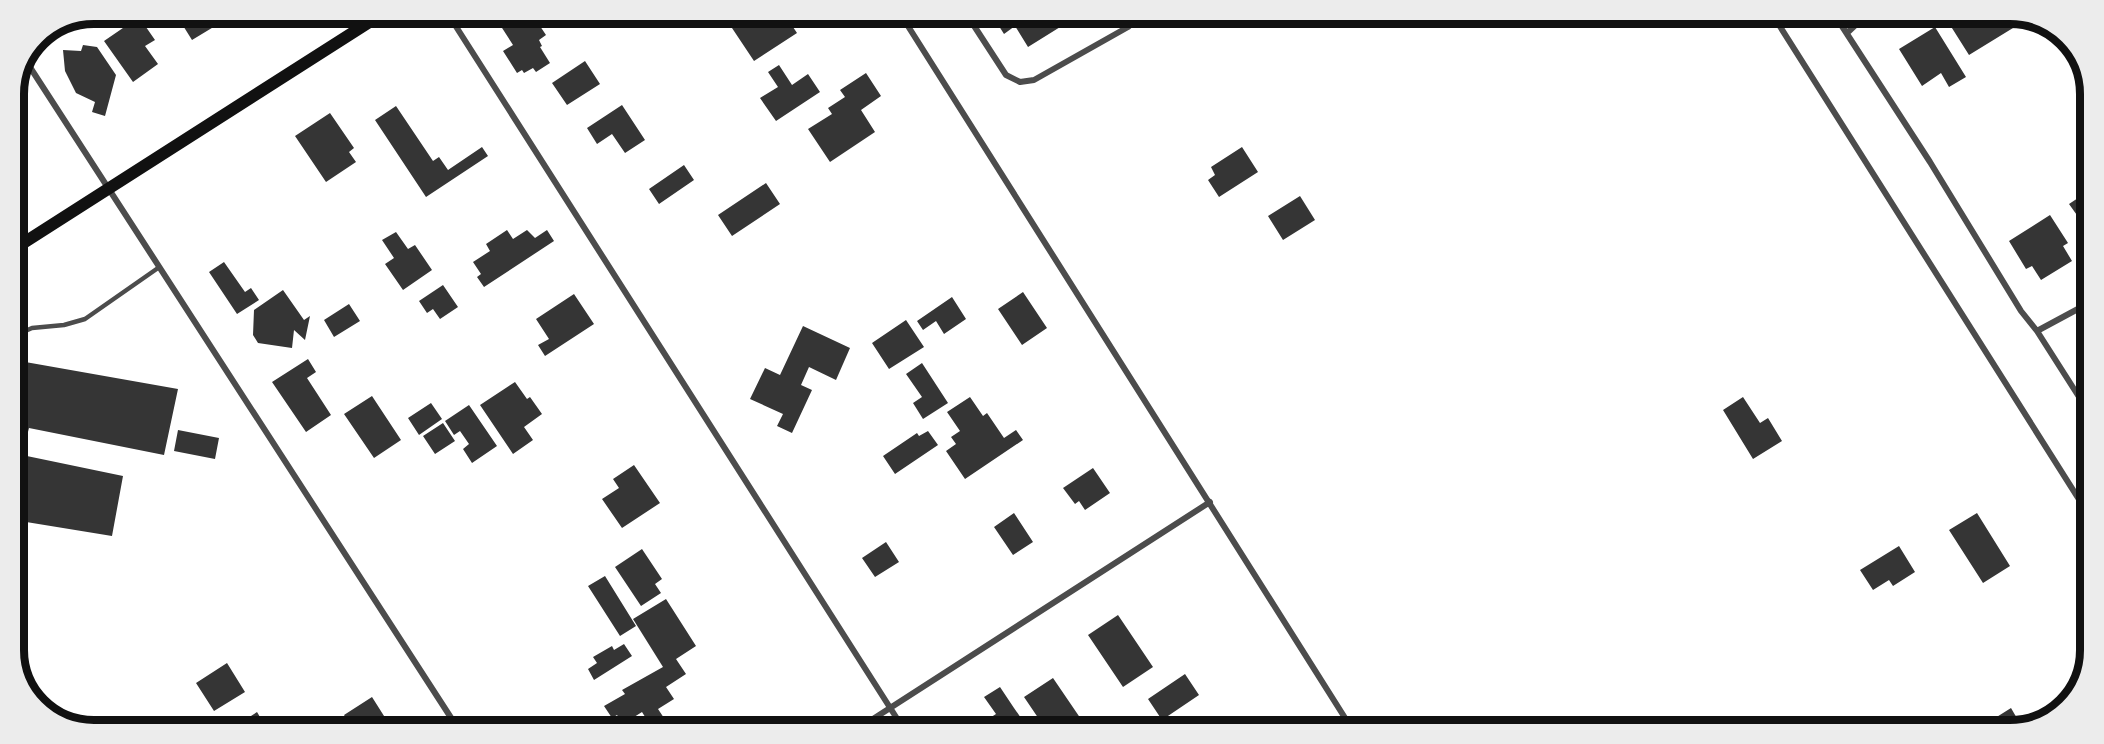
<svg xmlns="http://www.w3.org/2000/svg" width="2104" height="744" viewBox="0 0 2104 744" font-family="Montserrat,sans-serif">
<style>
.building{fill:#353535}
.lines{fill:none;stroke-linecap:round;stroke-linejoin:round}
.service{stroke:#4c4c4c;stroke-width:4.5}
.minor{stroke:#4c4c4c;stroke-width:6}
.secondary{stroke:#111;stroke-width:12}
.rim{fill:none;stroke:#111;stroke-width:8}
</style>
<rect width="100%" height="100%" fill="#fff"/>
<path class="building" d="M188 14H235L192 40 182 24 190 19Z
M493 14H532L546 35 539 40 542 46 540 47 550 63 536 72 533 68 524 73 522 70 517 73 503 51 513 45Z
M726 15H785L797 33 754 61 724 16Z
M992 15 1071 16 1073 19 1028 47 1015 26 1004 34Z
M139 17 155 40 145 46 158 64 133 82 104 41Z
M1945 17 2007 18 2013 28 1969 55Z
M1935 27 1966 77 1949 87 1941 73 1922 86 1899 49Z
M83 45 97 47 116 75 105 116 92 112 95 102 76 93 65 71 63 50 81 51Z
M585 61 600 84 567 105 552 83Z
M779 65 792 85 808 74 820 92 776 121 760 98 778 87 768 72Z
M866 73 881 96 861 110 875 132 830 162 808 129 832 114 828 108 845 97 840 90Z
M622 105 645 140 625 153 612 134 597 144 587 128Z
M396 106 433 161 439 157 448 170 482 147 488 156 426 197 375 120Z
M330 113 354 148 349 152 356 162 326 182 295 136Z
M1242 147 1258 172 1219 197 1208 180 1215 175 1211 167Z
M684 165 694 180 659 204 649 189Z
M766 183 780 204 732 236 718 215Z
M2090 190V205L2089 232 2069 204Z
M1300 196 1315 220 1283 240 1268 216Z
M2050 215 2068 243 2063 246 2072 261 2041 280 2032 266 2026 269 2009 241Z
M507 230 513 239 527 230 535 238 547 230 554 241 484 287 477 277 481 274 473 262 490 251 486 244Z
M396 232 408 249 415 245 432 270 403 290 385 264 394 258 382 240Z
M224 262 245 292 251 288 259 300 237 314 209 272Z
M443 285 458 307 440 319 433 309 427 313 419 301Z
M283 290 304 320 310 316 305 340 294 330 292 348 258 343 253 335 254 310Z
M1023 292 1047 328 1022 345 998 309Z
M574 294 594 324 545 356 538 345 549 339 536 319Z
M952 297 966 319 944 334 936 321 923 330 917 321Z
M349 304 360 321 334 337 324 320Z
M906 320 924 347 889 369 872 343Z
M803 326 850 348 836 380 809 367 801 385 812 390 792 433 777 426 783 414 750 399 765 368 780 375Z
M308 359 316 372 307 378 331 415 306 432 272 382Z
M14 360 178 389 164 455 29 428 22 455 123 476 112 536 14 520Z
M922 363 948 403 923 419 913 403 922 397 906 374Z
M515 382 527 399 530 397 542 414 524 427 533 440 513 454 480 405Z
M372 396 401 440 374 458 344 414Z
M970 397 983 416 987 413 1004 438 1016 430 1023 440 965 479 946 451 956 444 951 437 960 431 947 412Z
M1743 397 1760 423 1768 418 1782 441 1753 459 1723 410Z
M431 403 442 419 419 435 408 418Z
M469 405 497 446 472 463 463 449 469 444 460 431 454 435 445 421Z
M443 423 455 441 435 454 423 436Z
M178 430 219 438 215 459 174 451Z
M928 431 938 445 895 474 883 456 917 433 919 436Z
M634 465 660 503 622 528 602 499 619 488 613 479Z
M1093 468 1110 493 1085 510 1079 501 1075 504 1063 488Z
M1014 513 1033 542 1013 555 994 527Z
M1977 513 2010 566 1983 583 1949 530Z
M886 542 899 562 875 577 862 558Z
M1899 546 1915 572 1893 586 1889 580 1873 590 1860 570Z
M642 549 662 579 655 584 661 593 641 606 615 567Z
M605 576 636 626 620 636 588 586Z
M666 599 696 646 676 659 686 674 666 687 674 699 658 709 666 721 656 728H652L642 712 623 724 617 715 612 718 604 706 625 694 622 690 663 667 633 619Z
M1118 615 1153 667 1123 687 1088 635Z
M624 644 632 656 594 680 588 669 597 663 593 657 612 646 614 650Z
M227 663 245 692 214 711 196 683Z
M1185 674 1199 695 1162 720 1148 699Z
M1053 678 1085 725 1079 729 1045 728 1024 697Z
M1000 687 1014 708 1028 728H985L982 723 996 714 984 697Z
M372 697 391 727H340L348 722 344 715Z
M2011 708 2022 727 2011 730H1976Z
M257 712 266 727H234Z
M540 720 545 727H529Z
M1197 721 1202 729H1185Z"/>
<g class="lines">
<path class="service" d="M14 336 32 328 64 325 85 319 158 268"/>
<path class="minor" d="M448 14 903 728
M901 15 1352 729
M967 15 1006 75 1020 82 1034 80 1128 27 1140 16
M1774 17 2087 512
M1836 17 1930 162 2021 311 2037 331 2088 411
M1847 33 1864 17
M26 61 457 727
M2037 331 2089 303
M859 728 1210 502"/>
<path class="secondary" d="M14 249 382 14"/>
</g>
<path d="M0 0H2104V744H0ZM94 24H2010A70 70 0 0 1 2080 94V650A70 70 0 0 1 2010 720H94A70 70 0 0 1 24 650V94A70 70 0 0 1 94 24Z" fill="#ececec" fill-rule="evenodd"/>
<path class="rim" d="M94 24H2010A70 70 0 0 1 2080 94V650A70 70 0 0 1 2010 720H94A70 70 0 0 1 24 650V94A70 70 0 0 1 94 24Z"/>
</svg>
